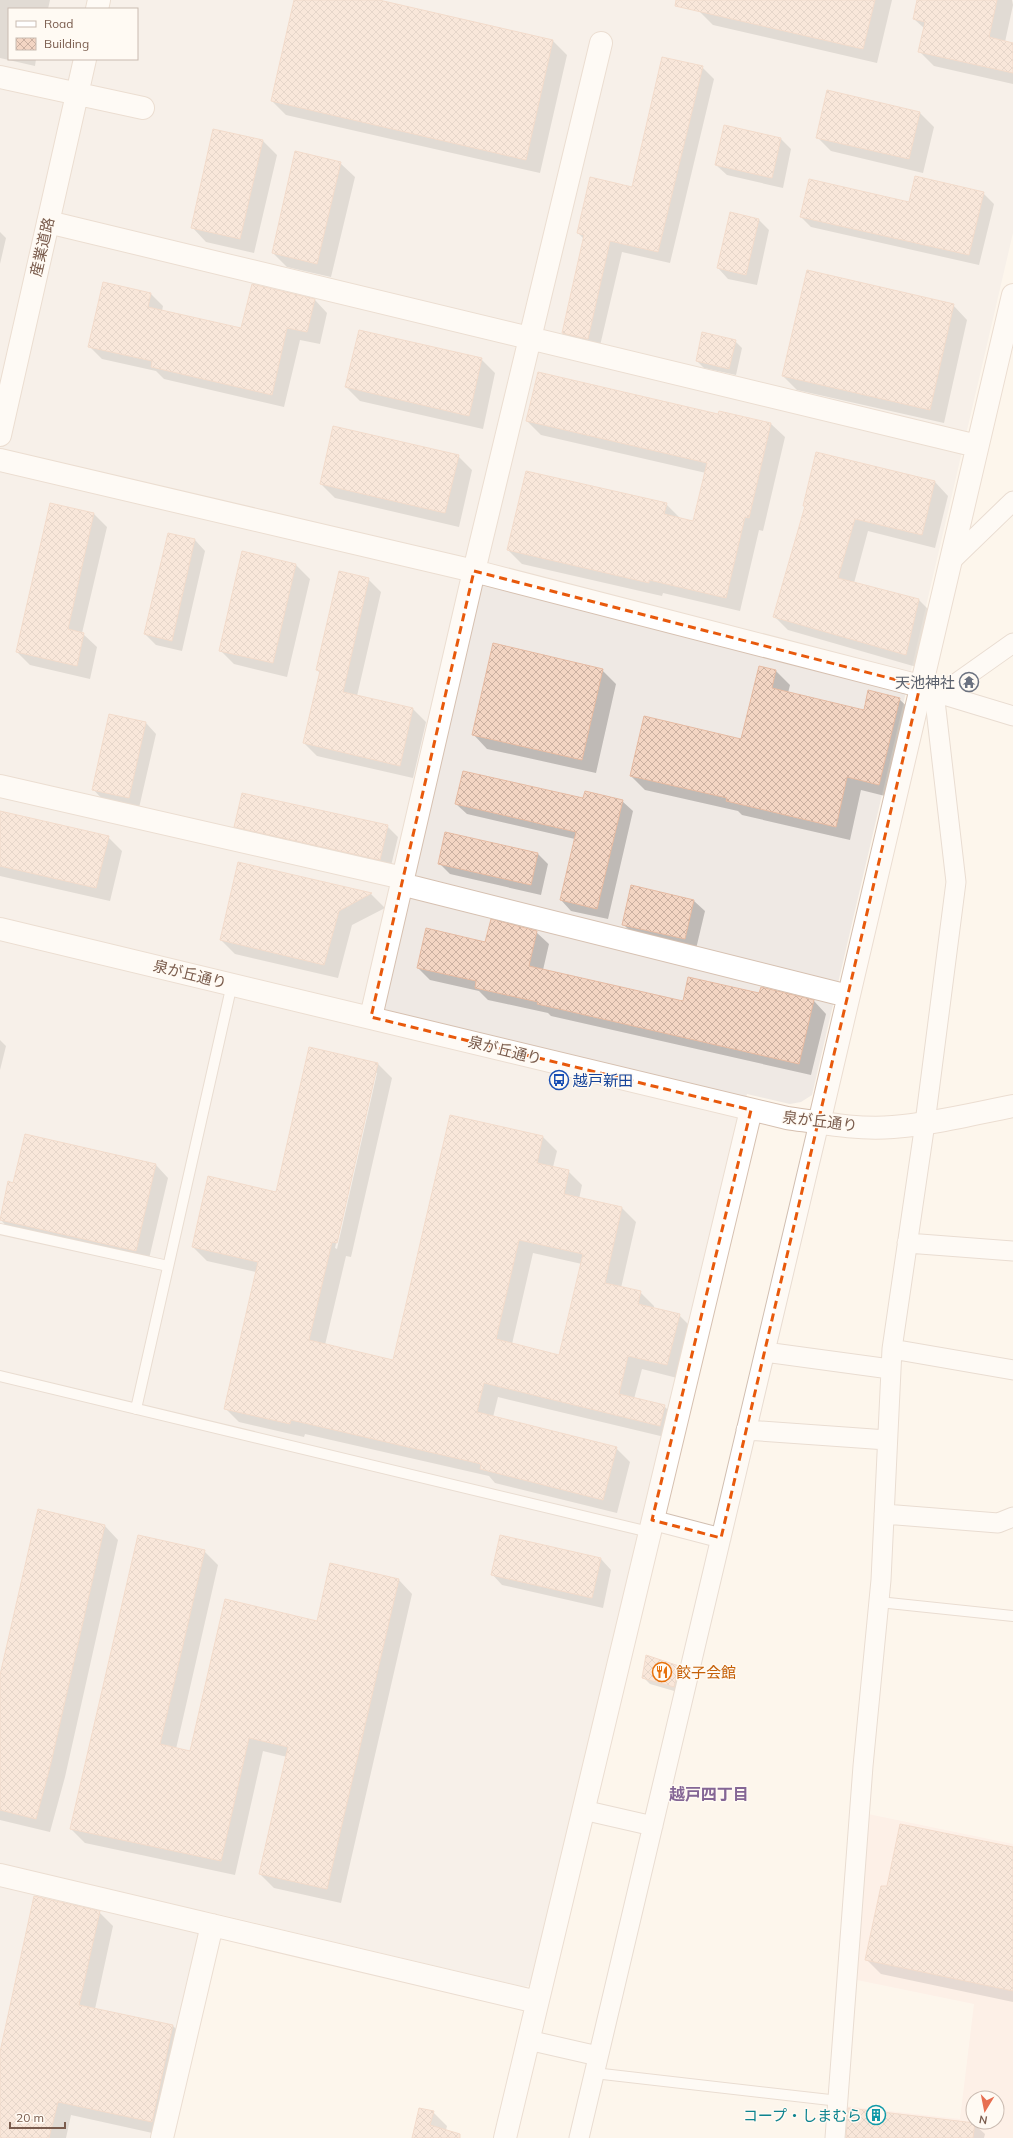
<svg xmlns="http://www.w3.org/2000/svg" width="1013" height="2138" viewBox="0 0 1013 2138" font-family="Mulish,'Noto Sans JP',sans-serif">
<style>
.commercial{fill:#fde8e0;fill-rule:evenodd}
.industrial{fill:#efe9e4;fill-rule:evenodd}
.shadow{fill:#0003;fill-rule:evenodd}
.building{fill:url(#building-cross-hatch);stroke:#e6bba3;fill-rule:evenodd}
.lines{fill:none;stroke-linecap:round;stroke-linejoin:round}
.lane-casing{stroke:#d1beb0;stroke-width:12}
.street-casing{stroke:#d1beb0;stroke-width:21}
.secondary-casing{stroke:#d6c0b0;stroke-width:24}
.lane{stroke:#fff;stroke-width:10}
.street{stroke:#fff;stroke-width:19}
.secondary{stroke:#fff;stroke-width:22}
.marked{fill:none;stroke:#e8590c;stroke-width:3;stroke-dasharray:8 5;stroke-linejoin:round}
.labels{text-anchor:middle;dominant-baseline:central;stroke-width:3;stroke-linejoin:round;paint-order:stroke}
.street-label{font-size:15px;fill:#7a5c4d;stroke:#fffaf3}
.worship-label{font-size:15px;fill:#5b616d;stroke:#fffaf3;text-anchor:end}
.transit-label{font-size:15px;fill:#164399;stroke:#fffaf3;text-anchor:start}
.food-label{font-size:15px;fill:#c56008;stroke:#fffaf3;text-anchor:start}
.culture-label{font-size:15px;fill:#0d838f;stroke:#fffaf3;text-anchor:end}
.neighbourhood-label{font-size:16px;font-weight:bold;fill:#846695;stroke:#fffaf3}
</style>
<defs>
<pattern id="building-cross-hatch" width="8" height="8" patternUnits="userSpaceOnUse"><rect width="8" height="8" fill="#f3d5c3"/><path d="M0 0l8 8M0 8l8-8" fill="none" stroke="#cab0a1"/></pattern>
</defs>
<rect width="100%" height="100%" fill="#fdf6ec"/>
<path class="commercial" d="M868 1814 1013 1844V2138H841L845 2106 960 2119 974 2004 857 1980ZM973 2098H997V2122H973Z"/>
<path class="industrial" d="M0 0H1013V233L812 1095 801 1102 790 1104 747 1094 533 1984 525 1987 205 1911 152 2138H0ZM9 9H137V59H9Z"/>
<path class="shadow" d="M0 0H50L48 9H9V59H36L35 66 0 58Z
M295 0H375L553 41 567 55 540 173 286 115 272 101Z
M701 0H892L877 63 713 25 699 11Z
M919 0H1012L1013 5 1005 42 1013 44V84L934 66 920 52 925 29 914 19Z
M702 67 714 79 670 263 622 252 599 350 575 345 563 333 584 239 578 233 632 188Z
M920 113 934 127 923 173 831 151 817 137Z
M214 130 263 141 277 155 254 253 206 242 192 227Z
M781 139 791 149 783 188 727 175 716 165Z
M340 163 355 177 331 277 287 267 273 253Z
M983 193 994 204 979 265 811 227 801 217Z
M759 220 769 230 757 285 728 279 718 268Z
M0 232 6 238 0 264Z
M104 283 151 294 163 306 162 311 242 330 315 300 327 313 320 344 300 340 284 407 164 379 156 371 102 359 89 346Z
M953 305 967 320 944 423 797 390 783 376Z
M735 341 742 348 736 375 704 368 697 361Z
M481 359 495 373 483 429 360 401 346 387Z
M720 412 771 424 785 437 763 531 759 530 740 611 663 593 662 596 522 564 508 550 666 504 680 518 694 522 706 473 541 435 527 421 719 415Z
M458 456 472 470 459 527 335 498 321 484Z
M935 482 948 496 935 548 868 531 854 583 919 600 932 613 920 668 788 630 775 617 806 507 804 505Z
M51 504 94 514 107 527 82 633 97 647 90 679 30 665 17 652Z
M195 540 205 551 182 651 156 645 145 634Z
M296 565 310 579 287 677 234 664 220 650Z
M368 579 381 592 357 696 413 709 426 722 413 778 317 756 304 743 320 673 317 670Z
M602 670 616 684 596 773 487 749 473 734Z
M776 671 790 685 788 693 864 711 899 699 914 713 893 798 861 790 850 840 742 815 738 811 645 790 631 776 742 740Z
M146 723 156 734 139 808 103 800 93 789Z
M584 800 622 801 633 811 608 919 571 911 561 900 575 839 467 814 456 804Z
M0 812 108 837 122 851 110 901 0 876Z
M235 826H387L398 837 390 870 246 837Z
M538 854 548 864 541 895 450 874 439 863Z
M238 863 371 894 385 908 352 925 338 978 235 954 221 940Z
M632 886 694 901 705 911 696 949 634 935 623 924Z
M536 932 549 944 543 970 683 1003 760 995 761 988 814 1001 826 1014 811 1075 551 1016 548 1013 488 1000 479 991 430 980 418 968 486 943Z
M0 1040 6 1046 0 1070Z
M310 1048 378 1064 392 1078 351 1257 346 1256 325 1345 394 1361 543 1137 557 1151 553 1167 568 1171 582 1185 579 1199 622 1208 636 1222 621 1288 640 1292 654 1306V1309L679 1315 693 1329 681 1379 642 1369 634 1399 664 1406 678 1420 673 1439 498 1397 493 1417 616 1448 630 1462 617 1513 495 1483 489 1476 305 1434 304 1437 239 1422 225 1408 256 1272 207 1261 193 1247 276 1193ZM375 1073H377L337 1249 335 1248ZM533 1253 582 1264 560 1356 512 1344Z
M25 1135 156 1165 168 1178 148 1263 12 1232 0 1219 8 1183 14 1184Z
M104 1525 118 1540 65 1777 50 1832 0 1820V1680Z
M204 1551 218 1565 176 1749 190 1752 318 1622 398 1579 412 1594 341 1903 274 1888 260 1874 287 1757 263 1751 235 1875 85 1843 71 1829Z
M601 1559 611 1570 603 1608 502 1585 492 1574Z
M679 1666 686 1674 681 1693 650 1684 643 1677Z
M1013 1848V2002L881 1974 867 1960 888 1887Z
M99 1912 113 1926 95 2009 173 2026 187 2040 166 2136 71 2115 66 2138H0V2057Z
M433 2112 447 2126 445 2134 450 2138H413Z
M974 2124 985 2134 984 2138H847Z"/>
<path class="building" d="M294 0H379L553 40 526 160 271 101Z
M676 0H875L863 49 675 6Z
M917 0H997L989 37 1013 43V73L918 52 925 22 913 19Z
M662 57 703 66 658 252 610 241 588 339 562 333 584 235 577 233 590 177 632 187Z
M827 90 920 112 909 159 816 138Z
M724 125 781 138 772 178 715 165Z
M213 129 263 140 240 239 191 228Z
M295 151 341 162 317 264 272 253Z
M915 176 984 192 969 255 800 217 809 179 909 202Z
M730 212 759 219 746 275 717 268Z
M807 270 954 304 930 410 782 376Z
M103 282 151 293 148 307 241 328 252 284 315 299 307 332 287 328 272 395 151 367 152 361 88 347Z
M359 330 482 358 469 416 345 387Z
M702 332 736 340 729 369 696 361Z
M538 372 718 414 719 411 771 423 749 518 745 517 726 598 649 580V583L507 550 526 471 667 503 664 514 693 521 707 463 526 421Z
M333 426 459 455 445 513 320 484Z
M816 452 935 481 922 535 855 519 838 578 919 599 906 655 773 617 805 506H803Z
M50 503 94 513 68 629 84 633 77 666 16 652Z
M168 533 195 539 172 641 144 634Z
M242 551 296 564 273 663 219 651Z
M339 571 369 578 343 692 413 708 400 766 303 743 320 671 316 670Z
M493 643 603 669 582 760 472 735Z
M759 666 776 670 772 688 864 710 868 690 900 698 879 785 847 777 836 827 726 801 727 798 630 776 644 716 741 739Z
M109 714 146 722 129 798 92 790Z
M463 771 583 798 585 791 623 800 597 909 560 900 576 832 455 804Z
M242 793 388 825 380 860 234 827Z
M0 811 109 836 96 888 0 866Z
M445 832 538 853 531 885 438 864Z
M238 862 372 893 339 911 324 965 220 940Z
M631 885 694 900 685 939 622 925Z
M491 919 537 931 529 966 683 1001 688 977 759 993 761 987 814 1000 799 1064 537 1004 538 1002 475 988 476 981 417 968 426 928 485 942Z
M309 1047 378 1063 337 1243 332 1242 309 1340 393 1360 450 1115 543 1136 537 1163 569 1170 564 1194 622 1207 605 1283 641 1291 638 1304 680 1314 667 1365 628 1356 619 1394 665 1405 660 1426 484 1383 477 1412 617 1447 603 1500 480 1469 481 1464 291 1420 290 1424 224 1409 258 1262 192 1247 208 1176 276 1192ZM519 1240 583 1254 559 1355 496 1339Z
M25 1134 156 1164 136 1251 0 1220 8 1181 13 1183Z
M38 1509 105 1525 51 1763 36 1819 0 1810V1675Z
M138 1535 205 1550 160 1744 190 1751 225 1599 317 1621 330 1563 399 1579 327 1889 259 1874 288 1747 249 1738 221 1861 70 1829Z
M500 1535 601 1558 592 1598 491 1575Z
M646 1655 679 1666 674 1687 642 1678Z
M900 1824 1013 1847V1991L865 1960 881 1886H887Z
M34 1896 100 1911 79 2005 173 2025 152 2122 58 2102 49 2138H0V2052Z
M419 2108 434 2111 430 2125 460 2134V2138H412Z
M848 2108 975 2123 973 2138H846Z"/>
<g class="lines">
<g class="lane-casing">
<path id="lane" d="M0 1229 168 1266
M0 1376 649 1532
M136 1409 232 984
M879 1602 1013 1616
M594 2073 839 2101"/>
</g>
<g class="street-casing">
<path id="street" d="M950 562 1013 501
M934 692 1013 716
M941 694 1013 643
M907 1243 1013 1251
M892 1349 1013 1370
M765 1352 890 1369
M746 1430 887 1440
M884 1514 998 1523 1013 1517
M652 1520 721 1538
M583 1810 653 1826
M528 2040 598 2056
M579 2138 819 1123
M835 2138 863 1766 881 1580 892 1349 925 1123 956 882 934 692 920 686"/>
</g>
<g class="secondary-casing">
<path id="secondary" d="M97 9 99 0
M0 77 143 108
M48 222 977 446
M0 435 85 59
M0 460 474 571 920 686
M0 786 403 878
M401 884 848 996
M0 929 787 1118C822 1123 858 1130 893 1127 933 1124 973 1114 1013 1106
M371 1017 474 571 601 43
M819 1123 1013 295
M0 1875 537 2002
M162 2138 212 1925
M505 2138 751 1110"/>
</g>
<use href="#lane" class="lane"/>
<use href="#street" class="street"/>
<use href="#secondary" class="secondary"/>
</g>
<path d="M0 0H1013V2138H0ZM474 571 920 686 721 1538 652 1520 751 1110 371 1017Z" fill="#fdf6ec" fill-opacity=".55" fill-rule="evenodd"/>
<path class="marked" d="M474 571 920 686 721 1538 652 1520 751 1110 371 1017Z"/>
<defs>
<g id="temple-ring" transform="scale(1)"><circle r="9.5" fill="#fffaf3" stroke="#6b7280" stroke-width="1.5"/><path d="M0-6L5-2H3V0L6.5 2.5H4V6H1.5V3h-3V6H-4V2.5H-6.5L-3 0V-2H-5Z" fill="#6b7280"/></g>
<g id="bus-ring" transform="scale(1)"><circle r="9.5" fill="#fffaf3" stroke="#1a4fb4" stroke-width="1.5"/><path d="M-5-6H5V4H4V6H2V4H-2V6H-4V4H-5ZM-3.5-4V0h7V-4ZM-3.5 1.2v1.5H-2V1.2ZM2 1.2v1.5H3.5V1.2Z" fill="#1a4fb4"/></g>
<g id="restaurant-ring" transform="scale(1)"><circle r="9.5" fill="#fffaf3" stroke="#e8710a" stroke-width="1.5"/><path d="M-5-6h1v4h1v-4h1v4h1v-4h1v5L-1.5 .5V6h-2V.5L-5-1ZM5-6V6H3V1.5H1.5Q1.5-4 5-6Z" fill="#e8710a"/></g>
<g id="building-ring" transform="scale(1)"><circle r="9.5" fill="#fffaf3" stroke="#0f9aa8" stroke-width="1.5"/><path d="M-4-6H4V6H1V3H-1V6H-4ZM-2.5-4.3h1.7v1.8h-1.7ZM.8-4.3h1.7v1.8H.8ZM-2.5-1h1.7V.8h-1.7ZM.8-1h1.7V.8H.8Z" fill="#0f9aa8"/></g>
</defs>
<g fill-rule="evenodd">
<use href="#temple-ring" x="969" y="682"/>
<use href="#bus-ring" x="559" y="1080"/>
<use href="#restaurant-ring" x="662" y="1672"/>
<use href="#building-ring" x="876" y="2115"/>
</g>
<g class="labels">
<g class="street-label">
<text transform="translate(42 247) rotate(-77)">産業道路</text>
<text transform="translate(190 974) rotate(14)">泉が丘通り</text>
<text transform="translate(505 1050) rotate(14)">泉が丘通り</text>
<text transform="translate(820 1121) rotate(7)">泉が丘通り</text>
</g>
<g class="worship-label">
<text x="955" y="682">天池神社</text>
</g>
<g class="transit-label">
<text x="573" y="1080">越戸新田</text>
</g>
<g class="food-label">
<text x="676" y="1672">餃子会館</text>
</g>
<g class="culture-label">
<text x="862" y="2115">コープ・しまむら</text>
</g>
<g class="neighbourhood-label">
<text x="709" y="1794">越戸四丁目</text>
</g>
</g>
<rect x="8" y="8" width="130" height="52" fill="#fffaf3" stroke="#cabbb1"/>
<rect x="16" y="21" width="20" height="6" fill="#ffffff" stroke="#cabbb1"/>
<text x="44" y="28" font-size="12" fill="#7a5c4d">Road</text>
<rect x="16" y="38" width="20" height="12" fill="url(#building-cross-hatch)" stroke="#cabbb1"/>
<text x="44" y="48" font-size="12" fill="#7a5c4d">Building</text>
<g transform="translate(985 2110) rotate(190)"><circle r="19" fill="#fffaf3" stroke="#cabbb1"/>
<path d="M0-3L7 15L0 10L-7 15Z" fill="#e76f51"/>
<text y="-6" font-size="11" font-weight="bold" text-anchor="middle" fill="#7a5c4d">N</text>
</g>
<path d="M10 2122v6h55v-6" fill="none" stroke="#7a5c4d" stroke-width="2"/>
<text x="16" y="2122" font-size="12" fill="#7a5c4d" stroke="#fffaf3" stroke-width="3" paint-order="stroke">20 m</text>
</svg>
